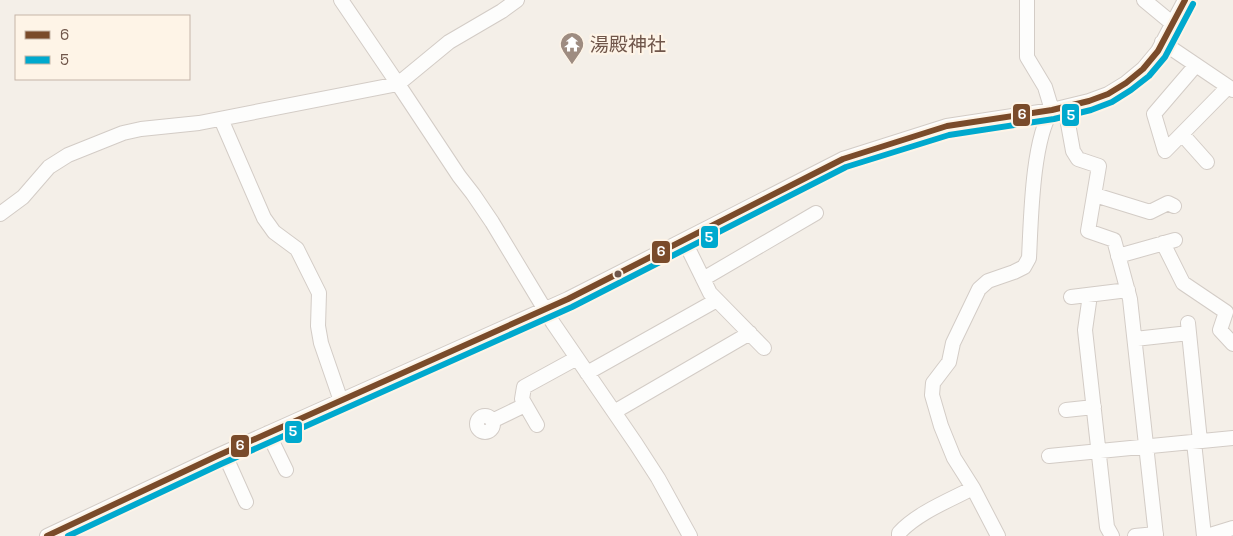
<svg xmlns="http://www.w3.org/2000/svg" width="1233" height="536" viewBox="0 0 1233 536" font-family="'Space Grotesk','Noto Sans JP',sans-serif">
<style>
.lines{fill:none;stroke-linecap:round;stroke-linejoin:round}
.minor-casing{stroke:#d3ccc6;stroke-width:16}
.minor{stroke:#fdfdfc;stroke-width:14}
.bus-1-casing{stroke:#fef4e7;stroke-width:10}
.bus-2-casing{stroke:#fef4e7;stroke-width:10}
.bus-1{stroke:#7a4b2a;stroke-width:6}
.bus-2{stroke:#00a9ce;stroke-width:6}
.bus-dot{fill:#70564a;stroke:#fef4e7;stroke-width:2}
.labels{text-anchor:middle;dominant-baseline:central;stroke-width:4.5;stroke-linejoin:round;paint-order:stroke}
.poi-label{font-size:19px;fill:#70564a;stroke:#fef4e7;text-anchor:start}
.line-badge{stroke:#fef4e7;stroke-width:2}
.badge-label{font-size:14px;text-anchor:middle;font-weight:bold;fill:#fff}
</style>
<rect width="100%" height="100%" fill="#f4efe8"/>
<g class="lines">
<g class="minor-casing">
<path id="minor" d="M517 0 502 11 449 42 398 84 459 176 473 194 492 222 553 323 636 444 658 478 690 536
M1144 0 1173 24
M1162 42 1233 90
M1196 65 1154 114 1165 151 1228 87
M1065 107 1073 151 1078 159 1099 166 1088 231 1114 240 1130 299 1156 536
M221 119 264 218 274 232 297 249 319 293 318 326 321 343 341 401
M1182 134 1207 162
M1095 195 1150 212 1168 203 1174 206
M0 214 23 197 49 167 68 155 123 133 141 129 199 123 398 84 341 0
M684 240 710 293 764 348
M1163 243 1183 283 1226 312 1220 330 1233 344
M1118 256 1175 240
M703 279 816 213
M1090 295 1085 330 1107 527 1112 536
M1071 297 1128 290
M1188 323 1200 441
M1135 339 1189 333
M587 373 717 300
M1066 410 1094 407
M614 412 750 333
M477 424a8 8 0 1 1 16 0a8 8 0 1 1-16 0Z
M492 421 525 405
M537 425 522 399 524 387 577 358
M268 433 286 470
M1194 442 1204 536
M217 456 229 464 246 502
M1049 456 1233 438
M47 536 217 456 568 299 843 159 947 126 1052 110 1089 101 1108 94 1126 83 1143 69 1158 51 1185 0
M899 536V533C917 513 950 500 973 488
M998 536 973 488 954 458 941 426 932 395 933 383 949 362 953 343 979 289 988 281 1014 272 1024 267 1029 258C1031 220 1032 140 1052 110L1045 87 1027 57V0
M1135 536 1156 534
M1207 536 1233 528"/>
</g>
<use href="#minor" class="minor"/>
<g class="bus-1-casing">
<path id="bus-1" d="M47 536 217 456 568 299 843 159 947 126 1052 110 1089 101 1108 94 1126 83 1143 69 1158 51 1185 0"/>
</g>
<g class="bus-2-casing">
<path id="bus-2" d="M68 536 221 464 572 307 846 167 949 135 1054 119 1091 110 1112 102 1131 90 1149 76 1165 57 1193 4"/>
</g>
<use href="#bus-1" class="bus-1"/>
<use href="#bus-2" class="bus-2"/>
</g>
<defs>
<g id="temple-pin" transform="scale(1.25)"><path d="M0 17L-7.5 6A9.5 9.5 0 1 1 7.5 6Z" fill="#9e8c81" stroke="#fef4e7"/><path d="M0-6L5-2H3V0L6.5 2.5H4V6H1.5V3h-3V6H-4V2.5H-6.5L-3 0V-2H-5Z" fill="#fff"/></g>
</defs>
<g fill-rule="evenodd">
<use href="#temple-pin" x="572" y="44"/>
</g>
<circle class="bus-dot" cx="618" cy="274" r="4.5"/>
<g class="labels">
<g class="poi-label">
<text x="590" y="44">湯殿神社</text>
</g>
</g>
<g class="line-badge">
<rect x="1012" y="103" width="19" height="24" rx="5" fill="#7a4b2a"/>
<rect x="1061" y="103" width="19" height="24" rx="5" fill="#00a9ce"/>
<rect x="700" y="225" width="19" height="24" rx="5" fill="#00a9ce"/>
<rect x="651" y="240" width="20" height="24" rx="5" fill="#7a4b2a"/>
<rect x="284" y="420" width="19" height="24" rx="5" fill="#00a9ce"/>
<rect x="230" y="434" width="20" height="24" rx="5" fill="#7a4b2a"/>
</g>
<g class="badge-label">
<text x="1022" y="119">6</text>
<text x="1071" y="120">5</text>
<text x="709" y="242">5</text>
<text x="661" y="256">6</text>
<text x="293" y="436">5</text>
<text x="240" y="450">6</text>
</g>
<rect x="15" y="15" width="175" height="65" fill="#fef4e7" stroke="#c5b5a8"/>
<rect x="25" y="31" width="25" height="8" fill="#7a4b2a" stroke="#c5b5a8"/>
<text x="60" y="40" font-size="15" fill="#70564a">6</text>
<rect x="25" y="56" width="25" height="8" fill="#00a9ce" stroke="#c5b5a8"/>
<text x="60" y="65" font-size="15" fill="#70564a">5</text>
</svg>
